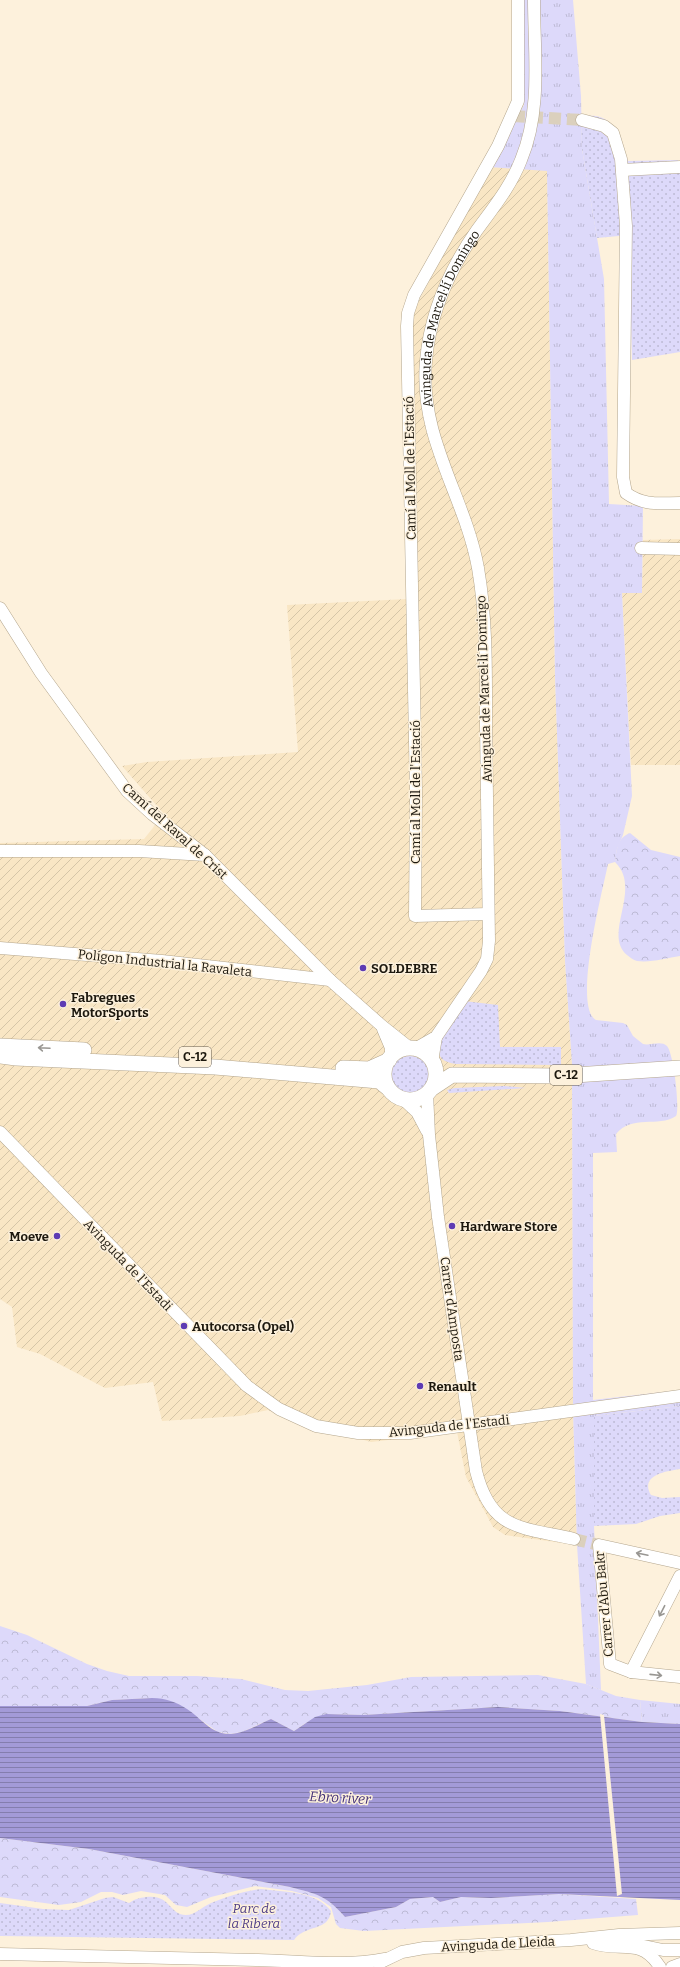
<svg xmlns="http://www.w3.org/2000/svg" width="680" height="1967" viewBox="0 0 680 1967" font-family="Bitter,serif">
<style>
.industrial{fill:url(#industrial-furrows)}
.grass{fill:url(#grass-tufts)}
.forest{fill:url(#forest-crowns)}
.park{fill:url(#park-dots)}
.water{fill:url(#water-rules)}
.pier{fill:#fdf1dc}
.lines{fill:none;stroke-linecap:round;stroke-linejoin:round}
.minor-tunnel{stroke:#dbd0bd;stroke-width:12;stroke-dasharray:12 6;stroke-linecap:butt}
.minor-casing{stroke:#b4a68d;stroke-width:13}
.major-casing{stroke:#b4a68d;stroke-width:16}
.minor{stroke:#fff;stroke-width:12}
.major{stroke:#fff;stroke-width:15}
.oneway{stroke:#999793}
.poi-dot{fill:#5e3bb3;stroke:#fdf1dc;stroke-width:1.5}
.labels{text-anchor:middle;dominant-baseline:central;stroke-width:3;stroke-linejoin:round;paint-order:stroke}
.shield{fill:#fdf1dc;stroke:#60594c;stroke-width:1}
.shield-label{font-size:12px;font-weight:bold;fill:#1d180e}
.street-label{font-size:13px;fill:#1d180e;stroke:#fdf1dc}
.poi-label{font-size:13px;font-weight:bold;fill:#1d180e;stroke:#fdf1dc;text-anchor:start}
.park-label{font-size:13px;font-style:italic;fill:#4f3e88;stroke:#fdf1dc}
.water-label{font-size:14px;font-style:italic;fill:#433179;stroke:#fdf1dc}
</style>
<defs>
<pattern id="industrial-furrows" width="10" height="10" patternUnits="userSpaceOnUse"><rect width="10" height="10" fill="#f9e6c4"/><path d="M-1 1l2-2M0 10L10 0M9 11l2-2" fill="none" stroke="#d5c5a7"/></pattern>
<pattern id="grass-tufts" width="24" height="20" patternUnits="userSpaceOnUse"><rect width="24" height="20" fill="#ddd9fa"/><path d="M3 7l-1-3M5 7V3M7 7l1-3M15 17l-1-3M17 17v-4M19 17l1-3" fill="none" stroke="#bdbad5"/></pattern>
<pattern id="forest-crowns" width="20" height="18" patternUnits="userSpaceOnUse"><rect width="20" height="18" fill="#ddd9fa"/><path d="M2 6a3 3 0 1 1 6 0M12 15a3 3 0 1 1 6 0" fill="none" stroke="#bdbad5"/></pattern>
<pattern id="park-dots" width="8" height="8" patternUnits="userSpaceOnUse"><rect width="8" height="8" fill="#ddd9fa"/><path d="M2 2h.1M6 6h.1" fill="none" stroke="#bdbad5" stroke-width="1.8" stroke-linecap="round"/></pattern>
<pattern id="water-rules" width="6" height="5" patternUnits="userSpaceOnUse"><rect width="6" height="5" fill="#a39ad7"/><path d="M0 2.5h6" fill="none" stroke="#847dad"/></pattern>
</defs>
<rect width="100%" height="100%" fill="#fdf1dc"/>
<path class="industrial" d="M490 167 547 170 555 677 565 961 572 1064 573 1410 577 1545 505 1535 493 1527 466 1477 457 1432 371 1442 346 1435 316 1432 268 1410 240 1416 162 1421 153 1382 105 1388 40 1354 17 1347 12 1307 0 1299V843L144 839 164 814 122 766 147 762 298 752 287 605 407 599 413 312Z
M680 539V765H631L622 593H642L643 540Z"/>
<path class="grass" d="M524 0H573L581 96 582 149 604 279 609 504 643 506 642 593H622L632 796 623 835 617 849 615 862 608 864C603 889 572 1007 596 1020L623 1023 627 1025 633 1036 643 1044C650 1046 661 1040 667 1046 674 1054 680 1110 676 1116 658 1128 632 1114 616 1134L617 1152 593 1153V1400L680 1390V1406L594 1416V1526L601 1690 586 1684 577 1545 573 1410 572 1064 565 961 555 677 547 171 490 167 524 105Z
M640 1700 680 1704V1724L642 1722Z"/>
<path class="forest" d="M630 833 651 850 680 857V956C667 958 650 963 637 961 633 960 630 957 627 955 602 934 643 889 615 862 617 849 617 838 630 833Z
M0 1626 27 1635 87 1664 107 1671 129 1676H197L241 1679 285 1690 308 1691 367 1685 411 1677 538 1675 586 1684 616 1696 640 1700 642 1722 560 1711 498 1707 363 1715 326 1714 304 1724 294 1731 271 1719 242 1732 230 1734 218 1732 198 1718 152 1698 112 1700 87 1706H0Z
M0 1838 89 1849 290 1887C318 1894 326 1895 345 1917L396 1907 410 1899 433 1897 440 1902 461 1897 491 1898 559 1894 636 1899 638 1915 548 1922 364 1931 340 1928 336 1924 331 1907 318 1898 292 1891 255 1886 211 1897 187 1907 176 1905 165 1895 141 1891 123 1895 112 1892H101L81 1902 59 1905 0 1897Z"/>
<path class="park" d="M581 116C587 116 595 115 600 117 617 122 623 146 628 161L678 160 680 172V352L632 360 629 235 597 238 582 149Z
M464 1001 498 1005 500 1047H561V1065L456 1064C417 1060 453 1017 464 1001Z
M391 1075a19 19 0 1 1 38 0a19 19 0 1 1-38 0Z
M504 1086 526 1088 449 1093 447 1090 455 1088Z
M680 1406V1469C667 1471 639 1475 651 1495L662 1498 680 1497V1513L660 1516 636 1524 594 1526V1416Z
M261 1889C284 1892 316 1891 331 1911 329 1932 305 1924 294 1940L0 1936V1903L43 1909 69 1910 105 1898 113 1897 129 1903C135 1899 139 1898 146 1897 171 1894 169 1915 186 1915 195 1915 202 1907 211 1903 226 1897 244 1891 261 1889Z"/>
<path class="water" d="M152 1698C166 1698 176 1702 187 1709 201 1718 212 1735 231 1734 245 1733 259 1724 271 1719L294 1731 315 1717 326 1714 363 1715 498 1707 560 1711 642 1722 680 1724V1900L559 1894 491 1898 461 1897 440 1902 433 1897 410 1899 396 1907 345 1917C326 1895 317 1894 290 1887L89 1849 0 1838V1706H87L112 1700Z"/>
<path class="pier" d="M600 1714 604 1715 622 1894 617 1896Z"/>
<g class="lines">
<path class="minor-tunnel" d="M513 116 582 120
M574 1539 599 1545"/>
<g class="minor-casing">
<g id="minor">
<path d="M582 120 604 126 613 133 621 159 626 226 623 477 626 493C644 506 659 503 680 503"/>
<path d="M622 170 680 167"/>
<path d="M641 548 680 549"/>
<path d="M0 608 41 673 127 791 152 814 205 855 330 980 382 1026 411 1049"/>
<path d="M0 851H139L205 855"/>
<path d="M488 914 415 916 416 793 407 326 408 313 414 295 498 146 518 101V0"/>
<path d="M0 948 162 961 330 980"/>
<path d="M383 1029 391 1048V1057"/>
<path id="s1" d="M415 1049 436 1037 481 971 487 959 489 941C488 869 487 797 486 725 486 673 487 620 478 568 465 496 419 439 426 361 430 313 449 270 477 230 493 208 511 186 521 160 542 110 534 53 534 0"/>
<path d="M432 1062 436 1037"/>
<path d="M427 1093 429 1135 438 1217 476 1471C491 1531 521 1527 574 1539"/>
<path d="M403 1099 417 1112 427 1131"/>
<path d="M0 1132 247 1386 279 1409 316 1426 358 1433H410L680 1396"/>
<path d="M680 1563 599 1545 610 1664 631 1672 680 1677"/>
<path d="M631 1672 680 1576"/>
<path d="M620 1941 663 1950H680"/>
<path d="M593 1943C620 1953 640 1936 660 1967"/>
<path d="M0 1954C86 1956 172 1958 258 1960 301 1961 344 1967 385 1959"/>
<path d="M379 1963 402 1952 424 1948 571 1940 619 1935 680 1933"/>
<path d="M672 1967 680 1964"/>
</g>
</g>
<g class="major-casing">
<path id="major" d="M0 1046 84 1050
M384 1074a26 26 0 1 1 52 0a26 26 0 1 1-52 0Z
M0 1056 16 1058 215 1067 379 1081 389 1089
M343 1068 369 1069 389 1060
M431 1089 452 1075 560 1076 680 1068"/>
</g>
<use href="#minor" class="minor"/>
<use href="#major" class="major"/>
</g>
<defs><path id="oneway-shaft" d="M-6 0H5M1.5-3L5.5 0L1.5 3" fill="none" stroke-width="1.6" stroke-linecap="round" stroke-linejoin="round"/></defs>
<g class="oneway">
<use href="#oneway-shaft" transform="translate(44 1048) rotate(-177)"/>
<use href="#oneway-shaft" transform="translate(642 1554) rotate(-168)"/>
<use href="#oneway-shaft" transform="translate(662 1611) rotate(117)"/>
<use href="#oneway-shaft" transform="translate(656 1675) rotate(6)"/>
</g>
<g class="poi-dot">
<circle cx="363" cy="968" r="4"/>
<circle cx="63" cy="1004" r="4"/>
<circle cx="452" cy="1226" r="4"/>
<circle cx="57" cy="1236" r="4"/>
<circle cx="184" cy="1326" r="4"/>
<circle cx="420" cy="1386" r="4"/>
</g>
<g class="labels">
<g class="shield">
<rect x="179" y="1047" width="32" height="20" rx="3"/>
<rect x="550" y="1065" width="32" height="20" rx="3"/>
</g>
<g class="shield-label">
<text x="195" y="1057">C-12</text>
<text x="566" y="1075">C-12</text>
</g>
<g class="street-label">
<text stroke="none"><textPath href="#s1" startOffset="771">Avinguda de Marcel·lí Domingo</textPath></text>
<text transform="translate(410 468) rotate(-91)">Camí al Moll de l'Estació</text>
<text transform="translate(484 689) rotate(-92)">Avinguda de Marcel·lí Domingo</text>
<text transform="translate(415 792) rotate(-90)">Camí al Moll de l'Estació</text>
<text transform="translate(175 831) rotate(42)">Camí del Raval de Crist</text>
<text transform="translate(165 963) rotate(6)">Polígon Industrial la Ravaleta</text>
<text transform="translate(128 1265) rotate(46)">Avinguda de l'Estadi</text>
<text transform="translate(452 1309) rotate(82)">Carrer d'Amposta</text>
<text transform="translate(449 1426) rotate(-6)">Avinguda de l'Estadi</text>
<text transform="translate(604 1604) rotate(-95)">Carrer d'Abu Bakr</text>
<text transform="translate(498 1944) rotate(-3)">Avinguda de Lleida</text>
</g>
<g class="poi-label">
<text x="371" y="968">SOLDEBRE</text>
<text x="71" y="997">Fabregues<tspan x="71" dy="15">MotorSports</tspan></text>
<text x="460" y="1226">Hardware Store</text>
<text x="49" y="1236" text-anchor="end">Moeve</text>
<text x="192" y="1326">Autocorsa (Opel)</text>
<text x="428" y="1386">Renault</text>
</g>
<g class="park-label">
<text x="254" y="1908">Parc de<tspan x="254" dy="15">la Ribera</tspan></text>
</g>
<g class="water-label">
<text transform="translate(340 1798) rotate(3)">Ebro river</text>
</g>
</g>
</svg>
